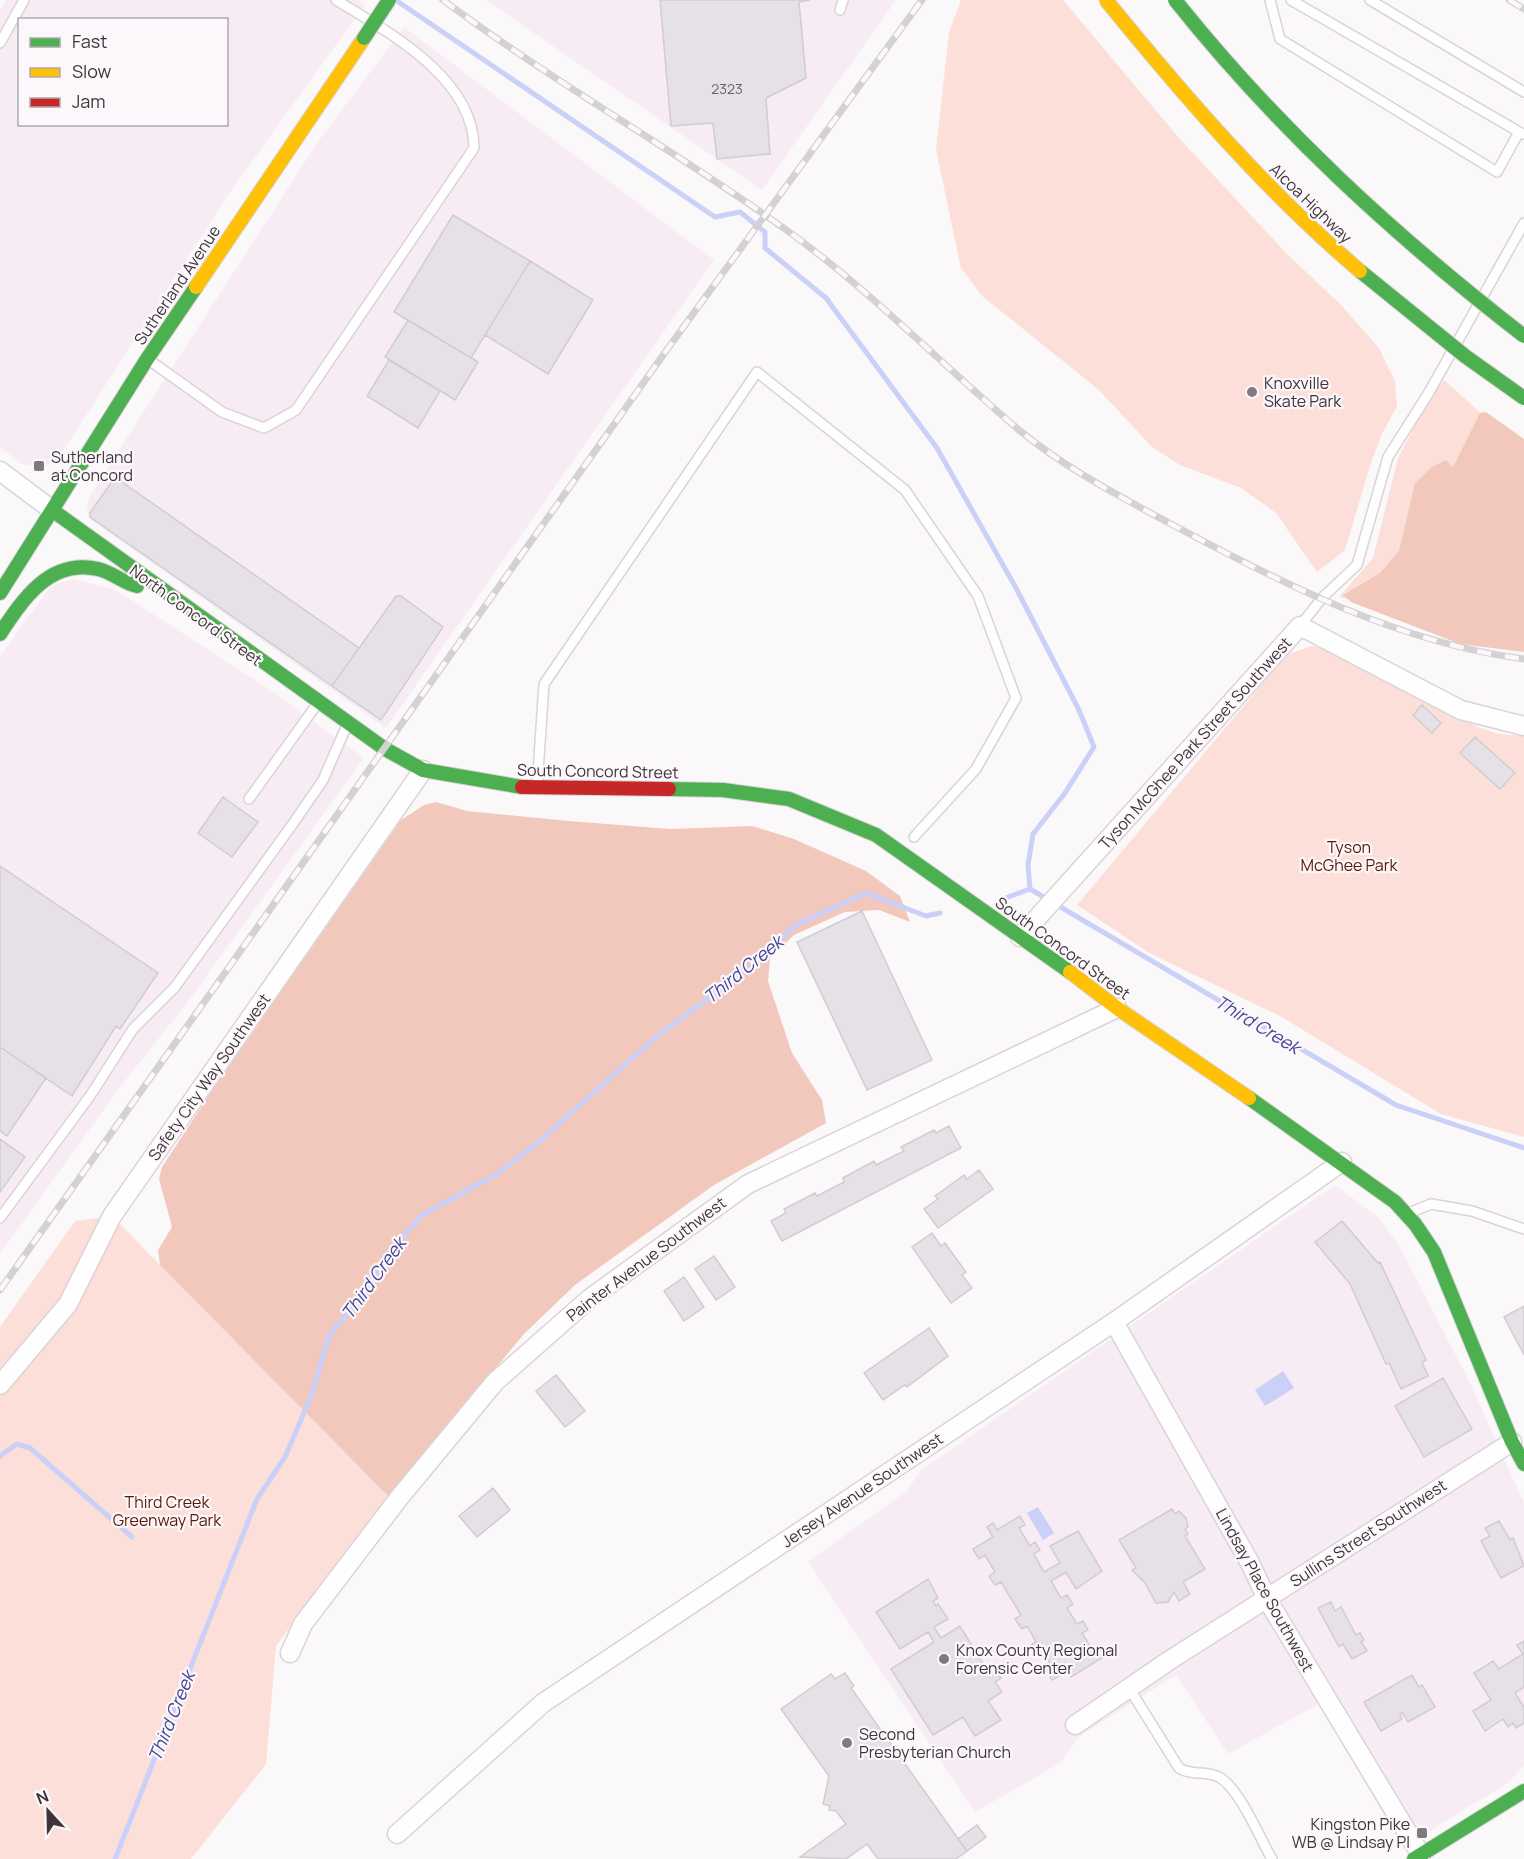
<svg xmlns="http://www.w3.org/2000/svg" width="1524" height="1859" viewBox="0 0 1524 1859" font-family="Manrope,sans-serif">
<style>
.built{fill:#f8ecf4;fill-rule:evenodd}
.green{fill:#fcdfd8}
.forest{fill:#f3c8bc}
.water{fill:#cad0f7}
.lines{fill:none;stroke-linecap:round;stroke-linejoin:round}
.stream{stroke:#cad0f7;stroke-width:5}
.building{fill:#e6e1e7;stroke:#d0ccd1;stroke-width:1.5}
.lane-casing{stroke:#dad3d7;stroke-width:12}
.street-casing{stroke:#dad3d7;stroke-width:21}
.fast-casing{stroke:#dad3d7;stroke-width:16}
.slow-casing{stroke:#dad3d7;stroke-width:16}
.jam-casing{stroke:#dad3d7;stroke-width:16}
.lane{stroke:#fefefe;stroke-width:9}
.street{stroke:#fefefe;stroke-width:18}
.fast{stroke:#4caf50;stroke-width:14}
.slow{stroke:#ffc107;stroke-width:14}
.jam{stroke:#c62828;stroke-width:14}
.rail-casing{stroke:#d3d1d2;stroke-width:7}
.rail{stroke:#fcf7fb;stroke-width:4.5;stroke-dasharray:14;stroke-linecap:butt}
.fast-bridge-casing{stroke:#dad3d7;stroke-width:16;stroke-linecap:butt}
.slow-bridge-casing{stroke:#dad3d7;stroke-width:16;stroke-linecap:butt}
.fast-bridge{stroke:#4caf50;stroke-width:14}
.slow-bridge{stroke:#ffc107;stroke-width:14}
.poi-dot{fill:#80797e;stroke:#fcf7fb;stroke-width:2}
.labels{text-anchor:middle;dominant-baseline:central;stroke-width:4.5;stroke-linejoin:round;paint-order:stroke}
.number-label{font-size:14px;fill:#696167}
.street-label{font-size:16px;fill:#3e353b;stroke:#fcf7fb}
.poi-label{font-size:16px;fill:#3e353b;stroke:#fcf7fb;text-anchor:start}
.park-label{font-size:16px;fill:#5b1902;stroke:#fcf7fb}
.water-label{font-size:18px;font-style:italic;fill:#404594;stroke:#fcf7fb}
</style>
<rect width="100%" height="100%" fill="#fbf8fa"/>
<path class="built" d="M6 0H358L365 5 232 189 65 448 46 467 22 464 0 447V11ZM20 20H226V124H20Z
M486 0H896L762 190Z
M404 27 714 260 386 728 91 520 87 509 89 498 110 464 317 143Z
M73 579 116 590 272 691 364 758 187 1003 120 1087 0 1254V656L51 586Z
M1335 1185 1379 1218 1399 1245 1471 1385 1524 1503V1766L1508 1783 1413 1841 1404 1850 1320 1703 1228 1754 1176 1675 1080 1736 1060 1763 975 1812 808 1562 907 1491 921 1470Z"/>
<path class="green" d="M961 0H1063L1178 137 1287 254 1341 305 1379 348 1395 382 1397 406 1382 434 1370 466 1345 550 1317 572 1276 513 1241 488 1180 465 1152 447 1098 389 982 296 961 268 936 150 949 33Z
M1444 380 1501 431 1524 445 1355 600 1342 598 1340 596 1373 558 1398 458 1428 401Z
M1312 646 1332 650 1478 727 1498 734 1524 736V1137L1441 1114 1280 1016 1151 954 1077 905 1268 677 1289 654Z
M112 1216 388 1496 276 1646 266 1764 191 1859H0V1327L75 1221Z"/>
<path class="forest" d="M1486 412 1524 439V652L1460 644 1351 602 1343 595 1380 573 1399 551 1415 483 1432 467 1446 460 1453 467 1480 413Z
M436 802 467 811 569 821 670 829 752 826 794 839 866 871 900 896 910 922 879 910 845 912 794 935 770 958 768 981 792 1053 822 1100 826 1123 714 1185 575 1285 524 1334 388 1496 160 1265 158 1250 172 1227 159 1179 162 1167 213 1089 401 820 424 805Z"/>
<path class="water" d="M1283 1371 1294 1388 1265 1406 1255 1390Z
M1038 1507 1054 1533 1043 1540 1027 1513Z"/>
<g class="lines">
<path class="stream" d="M397 1 715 217 740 212 765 232V248L826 298 937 448 1016 588 1079 710 1094 747 1065 793 1033 834 1028 865 1030 889
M1003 899 1030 889 1396 1105 1524 1148
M0 1456 17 1444 30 1448 132 1537
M115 1859 257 1499 285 1457 312 1394 329 1335 368 1290 383 1259 422 1215 497 1174 542 1139 658 1035 747 970 797 924 866 893 926 916 940 913"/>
</g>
<path class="building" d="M660 0H810L799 2 806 78 766 98 770 154 717 159 713 123 671 126Z
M453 215 530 261 471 358 394 312Z
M530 261 593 300 548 374 485 335Z
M408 320 478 362 455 400 385 357Z
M389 360 440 391 418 428 367 396Z
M115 477 359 648 332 686 90 517V513Z
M396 596H401L443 627 381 720 332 686Z
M1422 705 1441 723 1432 733 1413 715Z
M1475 737 1515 773 1500 789 1460 753Z
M223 797 258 822 232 857 198 833Z
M0 866 158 973 120 1029 116 1026 72 1096 0 1047Z
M862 911 932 1060 867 1090 797 942Z
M0 1047 46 1078 7 1136 0 1131Z
M949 1126 961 1148 782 1241 771 1221 786 1213 784 1209 815 1193 817 1196 844 1182 843 1178 874 1161 876 1165 904 1151 901 1147 934 1130 936 1133Z
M0 1139 25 1157 0 1192Z
M979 1170 993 1189 938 1228 924 1209 938 1199 935 1196 964 1175 967 1179Z
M1342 1221 1378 1263 1380 1262 1426 1360 1422 1362 1428 1376 1401 1389 1389 1363 1386 1364 1350 1284 1315 1242Z
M932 1233 941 1246 945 1243 966 1272 962 1275 972 1288 951 1303 912 1247Z
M714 1256 735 1287 716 1300 695 1269Z
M684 1277 704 1307 684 1321 664 1291Z
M1524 1306V1355L1504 1317Z
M929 1328 948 1356 907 1387 905 1385 883 1400 864 1373Z
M556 1375 585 1411 565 1427 536 1391Z
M1443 1378 1472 1429 1424 1457 1395 1406Z
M493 1488 510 1510 477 1537 459 1516Z
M1172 1509 1175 1514 1179 1511 1186 1518 1188 1527 1185 1529 1188 1534 1185 1536 1205 1569 1183 1582 1190 1594 1179 1601 1174 1592 1168 1602 1156 1603 1145 1583 1132 1570 1136 1568 1119 1540Z
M1020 1516 1025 1525 1019 1528 1030 1546 1035 1542 1040 1550 1034 1554 1044 1572 1060 1563 1050 1546 1078 1531 1102 1571 1076 1589 1066 1572 1051 1581 1061 1598 1067 1595 1073 1604 1067 1608 1077 1624 1083 1621 1088 1630 1082 1633 1092 1650 1099 1646 1105 1656 1071 1677 1067 1671 1052 1680 1047 1671 1053 1668 1042 1651 1036 1655 1031 1645 1036 1642 1027 1626 1022 1629 1015 1619 1021 1615 1001 1582 995 1585 989 1576 995 1572 985 1555 979 1559 973 1549 993 1537 987 1527 993 1523 997 1530Z
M1499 1521 1510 1540 1513 1538 1524 1566 1501 1578 1481 1541 1490 1536 1485 1528Z
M928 1579 938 1598 933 1601 936 1606 938 1604 948 1619 934 1627 941 1638 960 1626 990 1675 996 1671 1001 1678 995 1682 1002 1692 988 1701 1001 1720 975 1736 963 1717 933 1735 891 1669 934 1642 928 1632 900 1649 876 1612Z
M1331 1602 1335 1611 1341 1607 1356 1635 1360 1633 1364 1640 1361 1642 1367 1651 1352 1659 1343 1644 1339 1647 1318 1608Z
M1524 1641V1687L1515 1693 1524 1707V1723L1516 1728 1513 1723 1508 1727 1503 1719 1485 1731 1473 1711 1491 1700 1474 1673 1493 1661 1499 1669 1523 1654 1517 1645Z
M845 1673 854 1686 851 1688 967 1851 956 1859H878L867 1844 846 1859 800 1857 846 1824 836 1811 829 1810 830 1806 823 1804 829 1776 781 1709 831 1674 835 1679Z
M1412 1675 1419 1687 1422 1685 1435 1707 1408 1722 1403 1713 1400 1714 1402 1719 1381 1731 1364 1702Z
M977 1825 986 1837 967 1851 958 1839Z"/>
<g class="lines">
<g class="lane-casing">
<path id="lane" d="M1270 0 1280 39 1497 172 1519 132
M1291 0 1523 134
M1370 0 1524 92
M840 10 843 0
M0 43 24 0
M149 360 222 412 264 428 296 410 474 148C474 78 388 32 336 0
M1300 626 1322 598 1357 565 1388 457 1428 394 1524 223
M537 787 544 684 757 372 905 490 978 596 1016 698 976 769 914 837
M249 799 317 704
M1409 1213 1431 1204 1472 1211 1524 1229
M0 1218 90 1096 133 1029 175 987 292 825 323 780 347 725
M1129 1688 1179 1768C1191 1776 1206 1770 1219 1777 1240 1789 1259 1837 1272 1859"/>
</g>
<g class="street-casing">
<path id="street" d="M0 471 52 510
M1020 937 1300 626 1461 710 1524 726
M1114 1322 1250 1563 1267 1599 1421 1855
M0 1385 68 1304 112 1216 423 770
M290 1653 303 1624 399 1498 495 1382 589 1299 748 1184 1117 1008
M1075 1725 1170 1660 1512 1442
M397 1834 543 1703 1114 1322 1342 1162"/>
</g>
<g class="fast-casing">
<path id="fast" d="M52 510 385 749 423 770 522 787
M0 593 147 359 196 287
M0 634C23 599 50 558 98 569 112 572 123 583 137 586
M669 789 723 790 789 799 876 835 1070 972
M1249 1098 1395 1202 1415 1224 1434 1252 1512 1442 1524 1464
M1414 1859 1524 1791"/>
</g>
<g class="slow-casing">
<path id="slow" d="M196 287 364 38
M1070 972 1117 1008 1249 1098"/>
</g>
<g class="jam-casing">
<path id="jam" d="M522 787 669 789"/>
</g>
<use href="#lane" class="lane"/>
<use href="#street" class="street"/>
<use href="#fast" class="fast"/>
<use href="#slow" class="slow"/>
<use href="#jam" class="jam"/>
<g class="rail-casing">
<path id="rail" d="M443 0C553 82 673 149 785 229 869 289 940 363 1019 430 1065 468 1119 496 1171 524 1281 583 1399 643 1524 659
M1509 0 1524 9
M0 1290 666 351 922 0"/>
</g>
<use href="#rail" class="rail"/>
<g class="fast-bridge-casing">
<path id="fast-bridge" d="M1175 0C1277 128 1395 236 1524 336
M364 38 389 0
M1360 271 1465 356 1524 398"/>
</g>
<g class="slow-bridge-casing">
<path id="slow-bridge" d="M1106 0C1184 96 1266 191 1360 271"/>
</g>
<use href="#fast-bridge" class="fast-bridge"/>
<use href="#slow-bridge" class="slow-bridge"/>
</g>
<g class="poi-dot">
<circle cx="1252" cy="392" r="6"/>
<rect x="33" y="460" width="12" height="12" rx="3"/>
<circle cx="944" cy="1659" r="6"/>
<circle cx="847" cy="1743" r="6"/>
<rect x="1416" y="1827" width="12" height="12" rx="3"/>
</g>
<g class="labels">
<g class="number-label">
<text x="727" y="88">2323</text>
</g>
<g class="street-label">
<text transform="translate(1311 203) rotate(44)">Alcoa Highway</text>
<text transform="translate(177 285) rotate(-56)">Sutherland Avenue</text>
<text transform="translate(196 615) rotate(36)">North Concord Street</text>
<text transform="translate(1195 743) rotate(-48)">Tyson McGhee Park Street Southwest</text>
<text transform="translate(598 771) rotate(1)">South Concord Street</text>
<text transform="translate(1063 948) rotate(36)">South Concord Street</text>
<text transform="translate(209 1077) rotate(-55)">Safety City Way Southwest</text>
<text transform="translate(646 1259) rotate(-37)">Painter Avenue Southwest</text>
<text transform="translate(862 1490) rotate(-34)">Jersey Avenue Southwest</text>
<text transform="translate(1368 1533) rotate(-33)">Sullins Street Southwest</text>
<text transform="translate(1265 1590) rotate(61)">Lindsay Place Southwest</text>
</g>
<g class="poi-label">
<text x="1264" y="383">Knoxville<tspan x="1264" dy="18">Skate Park</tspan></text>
<text x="51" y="457">Sutherland<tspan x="51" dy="18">at Concord</tspan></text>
<text x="956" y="1650">Knox County Regional<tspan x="956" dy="18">Forensic Center</tspan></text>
<text x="859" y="1734">Second<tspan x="859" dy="18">Presbyterian Church</tspan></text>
<text x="1410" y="1824" text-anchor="end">Kingston Pike<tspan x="1410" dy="18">WB @ Lindsay Pl</tspan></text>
</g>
<g class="park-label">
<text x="1349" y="847">Tyson<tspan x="1349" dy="18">McGhee Park</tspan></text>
<text x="167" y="1502">Third Creek<tspan x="167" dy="18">Greenway Park</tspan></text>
</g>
<g class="water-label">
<text transform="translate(743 969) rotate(-39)">Third Creek</text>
<text transform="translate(1258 1024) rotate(31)">Third Creek</text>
<text transform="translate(373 1278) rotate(-54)">Third Creek</text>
<text transform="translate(171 1716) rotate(-68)">Third Creek</text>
</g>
</g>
<rect x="18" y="18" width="210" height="108" fill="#fcf7fb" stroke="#b0a9ae" stroke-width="1.5"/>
<rect x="30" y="38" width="30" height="9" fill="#4caf50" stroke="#b0a9ae" stroke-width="1.5"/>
<text x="72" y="48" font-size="18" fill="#3e353b">Fast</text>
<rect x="30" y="68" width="30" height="9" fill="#ffc107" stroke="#b0a9ae" stroke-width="1.5"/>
<text x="72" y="78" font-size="18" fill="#3e353b">Slow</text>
<rect x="30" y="98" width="30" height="9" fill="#c62828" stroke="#b0a9ae" stroke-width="1.5"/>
<text x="72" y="108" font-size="18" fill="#3e353b">Jam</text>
<g transform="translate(48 1811) rotate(338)" stroke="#fcf7fb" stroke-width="4.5" paint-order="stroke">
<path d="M0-4.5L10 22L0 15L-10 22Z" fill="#3e353b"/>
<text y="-9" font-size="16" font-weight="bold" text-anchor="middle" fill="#3e353b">N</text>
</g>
</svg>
